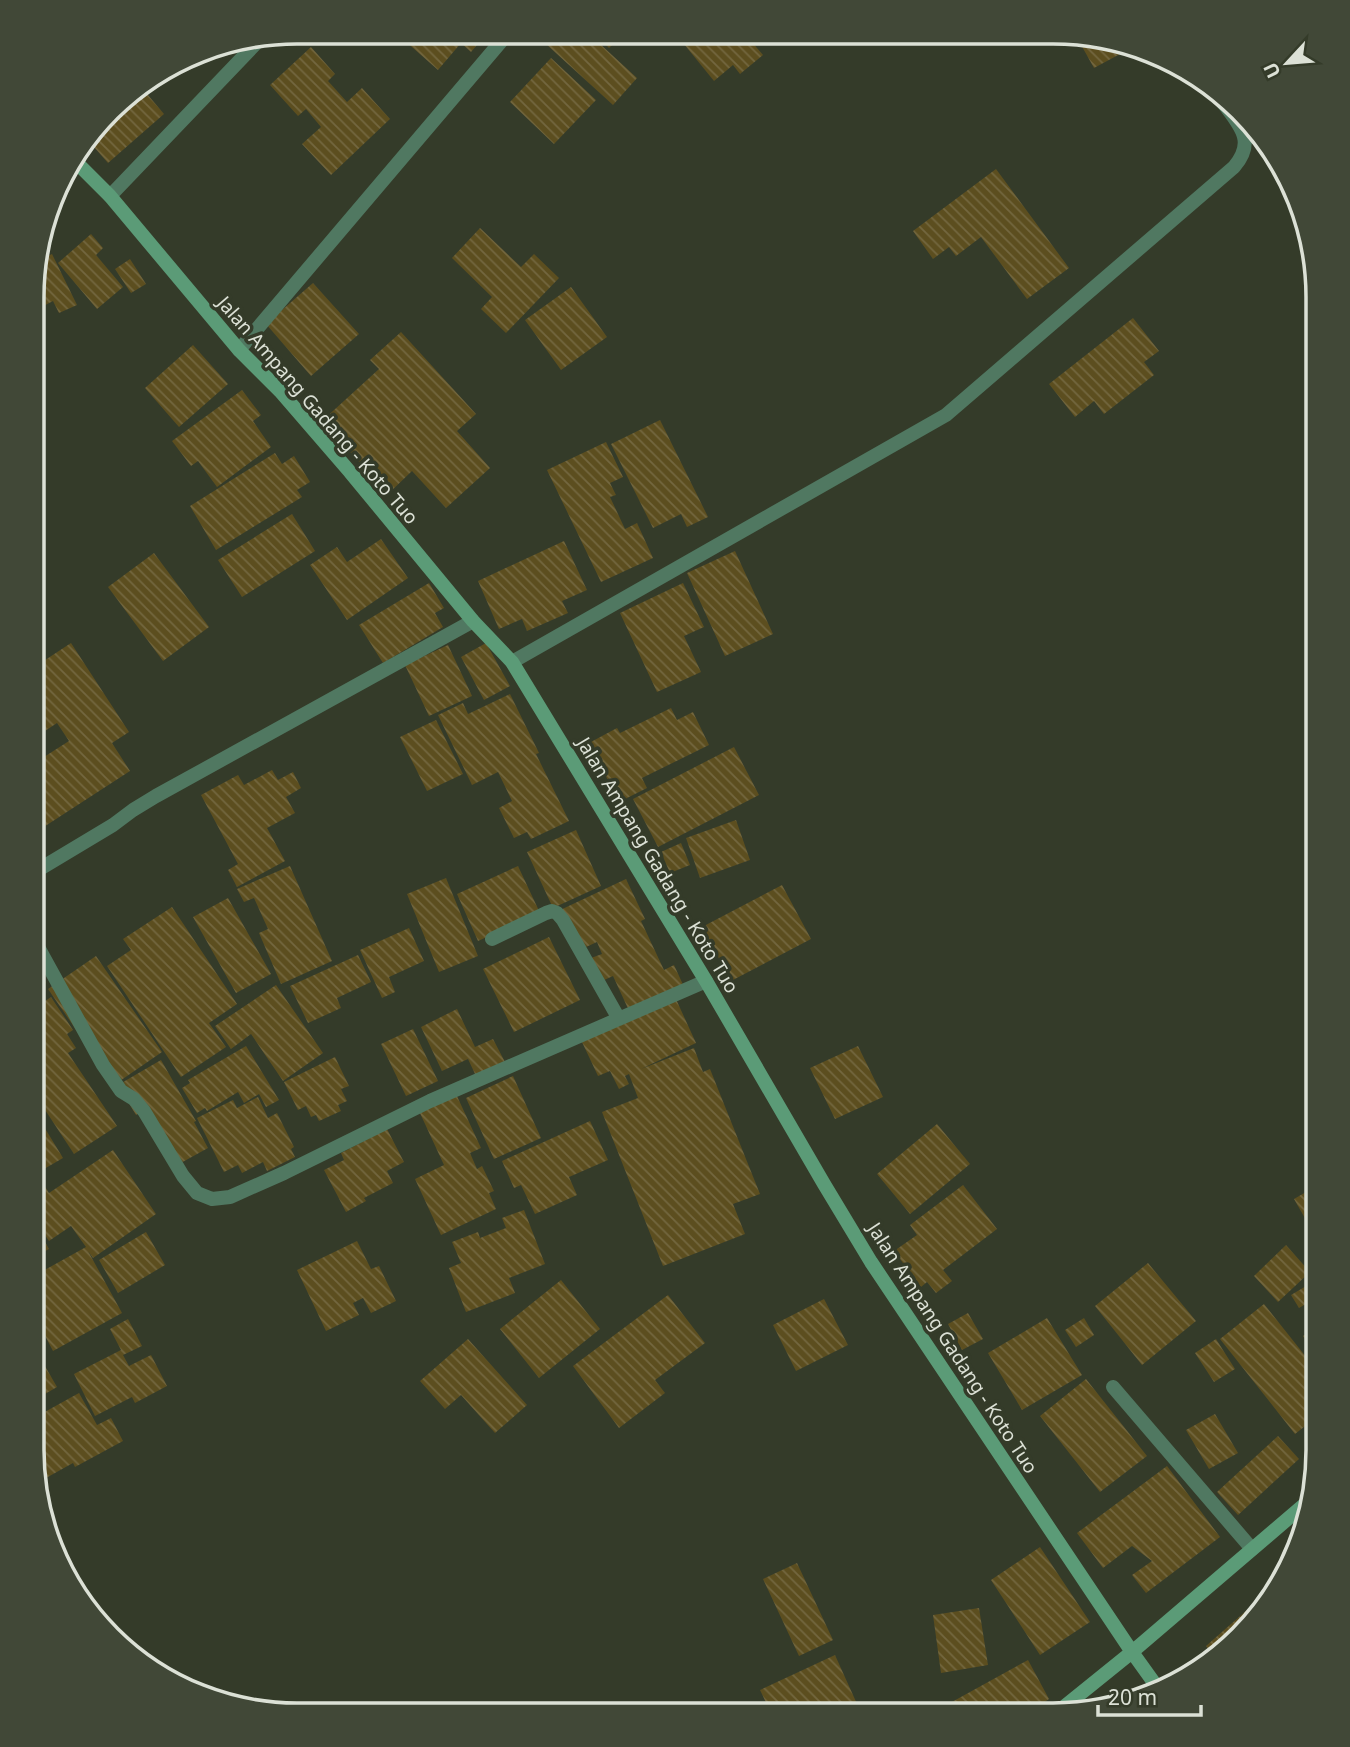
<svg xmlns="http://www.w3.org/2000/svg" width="1350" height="1747" viewBox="0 0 1350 1747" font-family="'Noto Sans',sans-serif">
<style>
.building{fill:url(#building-back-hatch)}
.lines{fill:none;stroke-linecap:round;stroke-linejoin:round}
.street{stroke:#507861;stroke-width:14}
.secondary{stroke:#5b9b77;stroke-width:14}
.labels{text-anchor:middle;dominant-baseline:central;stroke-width:7;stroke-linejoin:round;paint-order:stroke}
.street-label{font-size:19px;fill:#dce1d6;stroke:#343b29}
.rim{fill:none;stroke:#dce1d6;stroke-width:3.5}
</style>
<defs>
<pattern id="building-back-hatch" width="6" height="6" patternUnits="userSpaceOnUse" patternTransform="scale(1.75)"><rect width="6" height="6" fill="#5c4e1f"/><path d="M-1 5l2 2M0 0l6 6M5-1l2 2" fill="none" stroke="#73673f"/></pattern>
</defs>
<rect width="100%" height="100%" fill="#343b29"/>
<path class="building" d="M395 32H488L471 52 461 43 438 70Z
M556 32H587L637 78 613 105 546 44Z
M594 32H625L609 48Z
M675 33H735L746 45 751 41 763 55 740 74 733 65 714 81Z
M1075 34H1089L1135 46 1094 68Z
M311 47 335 74 328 81 347 102 362 88 390 119 331 175 302 144 321 127 306 109 298 116 270 85Z
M551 58 596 100 554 144 510 102Z
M142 88 164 114 108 163 87 139 96 128Z
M996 169 1069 268 1027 299 981 237 956 256 949 247 933 259 913 231Z
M480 228 521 267 534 254 559 278 506 333 481 309 492 297 452 258Z
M91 234 103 248 96 255 123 287 97 309 58 263Z
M52 254 77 305 59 313 53 301 34 311V263Z
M130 259 146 284 131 293 115 269Z
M313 283 359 334 311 376 266 324Z
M571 287 607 337 561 370 525 320Z
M1133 318 1159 351 1144 362 1154 375 1104 414 1094 401 1075 417 1049 384Z
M401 332 476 414 457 431 490 468 446 508 412 471 388 494 322 421 379 369 370 360Z
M193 345 228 384 179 427 145 388Z
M242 390 261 415 253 421 271 447 217 487 198 461 191 466 172 441Z
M660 420 708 517 687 527 681 514 653 528 611 444Z
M606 442 623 477 610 483 616 495 610 497 625 529 637 523 653 558 601 582 547 470Z
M275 453 282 464 294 456 310 482 297 490 302 497 216 550 190 506Z
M292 514 315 551 242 597 218 560Z
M381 539 408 578 347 620 310 565 337 547 347 562Z
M564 541 587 590 562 601 568 613 527 631 522 619 499 629 478 581Z
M735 551 773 634 725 656 687 573Z
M154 553 209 627 163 661 108 587Z
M429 583 444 608 435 613 443 627 383 663 359 625Z
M683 583 704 627 684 636 701 672 657 692 620 613Z
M71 643 129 732 112 743 130 771 33 834V764L69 741 57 723 33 739V668Z
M486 643 510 686 484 700 461 657Z
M448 645 472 696 429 716 405 665Z
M510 694 539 753 536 754 569 821 531 839 527 832 514 838 499 808 512 801 498 772 472 785 438 715 463 703 468 714Z
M671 708 677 720 693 712 709 745 642 778 647 788 619 802 589 743 617 728 620 733Z
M436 720 463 774 427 791 400 737Z
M734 747 759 795 658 847 633 799Z
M272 770 278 780 293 772 301 788 286 797 295 813 267 828 285 861 237 887 228 870 238 864 201 795 238 775 244 785Z
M736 820 750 860 700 878 686 838Z
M576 830 601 886 553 908 527 852Z
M681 843 690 865 670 873 661 852Z
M290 866 332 961 281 984 259 933 268 929 254 898 244 902 237 889Z
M518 866 540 913 478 941 457 894Z
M446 878 478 956 439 972 407 894Z
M626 879 645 919 641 921 664 970 674 965 685 989 631 1015 613 976 602 981 591 958 602 954 597 942 575 952 556 912Z
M782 885 811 939 731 981 702 927Z
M228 898 271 974 236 993 193 917Z
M172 907 237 1004 209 1023 226 1047 181 1077 107 966 131 950 123 939Z
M409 928 424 961 389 977 395 992 382 998 360 950Z
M549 937 580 1000 514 1032 483 969Z
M358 955 371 982 337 998 341 1008 308 1023 290 986Z
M96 956 162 1052 114 1085 48 989Z
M32 964 46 983 32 993Z
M276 985 323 1053 283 1081 251 1034 231 1049 215 1026Z
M51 997 73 1030 67 1034 76 1048 68 1053 117 1126 74 1154 32 1090V1010Z
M675 997 696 1043 641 1069 694 1048 703 1072 710 1069 760 1194 733 1204 745 1234 663 1266 602 1112 638 1098 629 1074 625 1076 629 1084 619 1089 610 1071 598 1076 582 1042Z
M457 1009 475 1047 493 1039 505 1062 476 1076 468 1059 442 1071 421 1027Z
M413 1029 438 1081 406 1096 381 1044Z
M246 1046 279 1100 266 1107 259 1094 244 1103 238 1092 207 1111 205 1108 197 1113 182 1088 190 1083 188 1080Z
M858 1046 883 1097 835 1119 810 1068Z
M335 1057 349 1086 341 1089 347 1101 338 1105 341 1111 319 1121 316 1115 311 1117 306 1106 298 1110 284 1082Z
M161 1060 196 1121 194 1122 208 1148 179 1164 144 1110 136 1115 118 1085Z
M513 1076 541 1138 494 1159 466 1098Z
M456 1094 481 1148 470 1153 477 1169 482 1166 494 1191 489 1193 496 1209 441 1235 415 1179 444 1165 419 1111Z
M258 1097 268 1118 277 1113 294 1147 291 1149 295 1157 267 1171 263 1162 242 1173 238 1165 224 1172 197 1118 233 1100 237 1108Z
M32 1107 63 1158 32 1176Z
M590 1121 608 1160 569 1177 577 1195 535 1214 521 1185 514 1188 502 1161Z
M937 1124 970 1164 910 1214 877 1174Z
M387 1129 404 1162 387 1171 393 1183 364 1198 366 1201 346 1212 324 1170 344 1160 341 1153Z
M113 1150 156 1214 93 1258 88 1251 122 1313 53 1351 32 1311V1277L86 1247 71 1226 49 1241 32 1216V1193L44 1185 49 1193Z
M963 1185 997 1229 943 1270 952 1281 936 1293 927 1282 921 1287 894 1251 917 1235 910 1225Z
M1318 1185V1222L1310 1227 1294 1199Z
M524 1210 545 1264 509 1278 515 1293 466 1312 449 1268 461 1263 452 1242 478 1232 480 1238 506 1228 502 1218Z
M32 1219 49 1249 32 1258Z
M146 1232 165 1265 118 1293 99 1260Z
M357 1241 371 1269 379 1266 396 1301 371 1313 363 1298 353 1303 359 1315 326 1331 297 1270Z
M1286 1245 1310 1272 1278 1302 1254 1276Z
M1148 1263 1196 1321 1142 1365 1095 1306Z
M1318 1279V1297L1299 1308 1291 1295Z
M561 1280 600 1329 539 1378 500 1329Z
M668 1295 705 1343 655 1380 665 1393 619 1428 573 1366Z
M824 1299 848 1345 796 1371 773 1325Z
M1264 1304 1318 1372V1416L1295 1434 1220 1339Z
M968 1313 983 1339 962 1350 948 1324Z
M1047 1318 1082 1375 1022 1410 988 1353Z
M1084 1318 1094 1335 1076 1347 1065 1330Z
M128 1319 142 1346 123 1355 129 1366 151 1355 167 1386 135 1403 132 1397 95 1416 74 1374 121 1350 110 1329Z
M1318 1326V1360L1303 1336Z
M468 1339 527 1405 495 1433 461 1395 445 1409 420 1381Z
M1216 1339 1235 1369 1214 1382 1195 1353Z
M38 1354 57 1387 33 1401 36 1406 32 1409V1358Z
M1086 1379 1147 1456 1100 1492 1040 1416Z
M79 1393 97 1425 111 1418 123 1441 75 1467 73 1463 46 1478 32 1451V1430L33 1429 32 1419Z
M1215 1414 1238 1453 1209 1469 1186 1430Z
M1278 1436 1299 1459 1238 1515 1217 1492Z
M1167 1466 1220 1537 1146 1593 1132 1575 1152 1561 1132 1546 1103 1568 1077 1533Z
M1040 1547 1090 1622 1040 1655 991 1580Z
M797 1563 833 1640 799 1656 763 1579Z
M1264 1595 1270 1602 1229 1650 1216 1658 1206 1646Z
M979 1608 988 1665 941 1673 933 1615Z
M835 1655 862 1715H772L760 1690Z
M1028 1660 1049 1699 1025 1715H946L941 1708Z"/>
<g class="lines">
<path class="street" d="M110 196 262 37
M239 350 509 32
M512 662 946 415 1234 167C1254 144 1243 129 1227 108 1220 99 1213 90 1206 81
M33 873 113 825 133 810 156 796 473 621
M33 938 103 1065 121 1091 134 1099 144 1111 183 1176 197 1193 212 1199 230 1197 284 1173 430 1101 706 981
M492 939 546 913 552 911 557 913 563 920 619 1019
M32 1334 37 1342
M1113 1387 1252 1549"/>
<path class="secondary" d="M72 158 110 196 239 350 280 391 350 472 473 621 512 662 706 981 824 1184 871 1262 1132 1652 1160 1691
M1054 1715 1132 1652 1312 1498"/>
</g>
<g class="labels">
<g class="street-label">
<text transform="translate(318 410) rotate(49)">Jalan Ampang Gadang - Koto Tuo</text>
<text transform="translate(658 865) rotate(59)">Jalan Ampang Gadang - Koto Tuo</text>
<text transform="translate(953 1348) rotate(57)">Jalan Ampang Gadang - Koto Tuo</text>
</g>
</g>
<path d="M0 0H1350V1747H0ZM297 44H1053A253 253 0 0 1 1306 297V1450A253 253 0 0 1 1053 1703H297A253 253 0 0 1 44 1450V297A253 253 0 0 1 297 44Z" fill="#414837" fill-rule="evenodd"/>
<path class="rim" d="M297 44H1053A253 253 0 0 1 1306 297V1450A253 253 0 0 1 1053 1703H297A253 253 0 0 1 44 1450V297A253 253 0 0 1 297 44Z"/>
<g transform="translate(1287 63) rotate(244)" stroke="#343b29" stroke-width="5" paint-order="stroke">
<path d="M0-5L12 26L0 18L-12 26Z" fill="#dce1d6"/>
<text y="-10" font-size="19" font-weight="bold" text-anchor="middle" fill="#dce1d6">U</text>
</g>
<path d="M1098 1705v10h103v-10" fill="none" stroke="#dce1d6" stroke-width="3.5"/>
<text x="1108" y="1705" font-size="21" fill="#dce1d6" stroke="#343b29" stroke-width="5" paint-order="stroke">20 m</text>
</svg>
